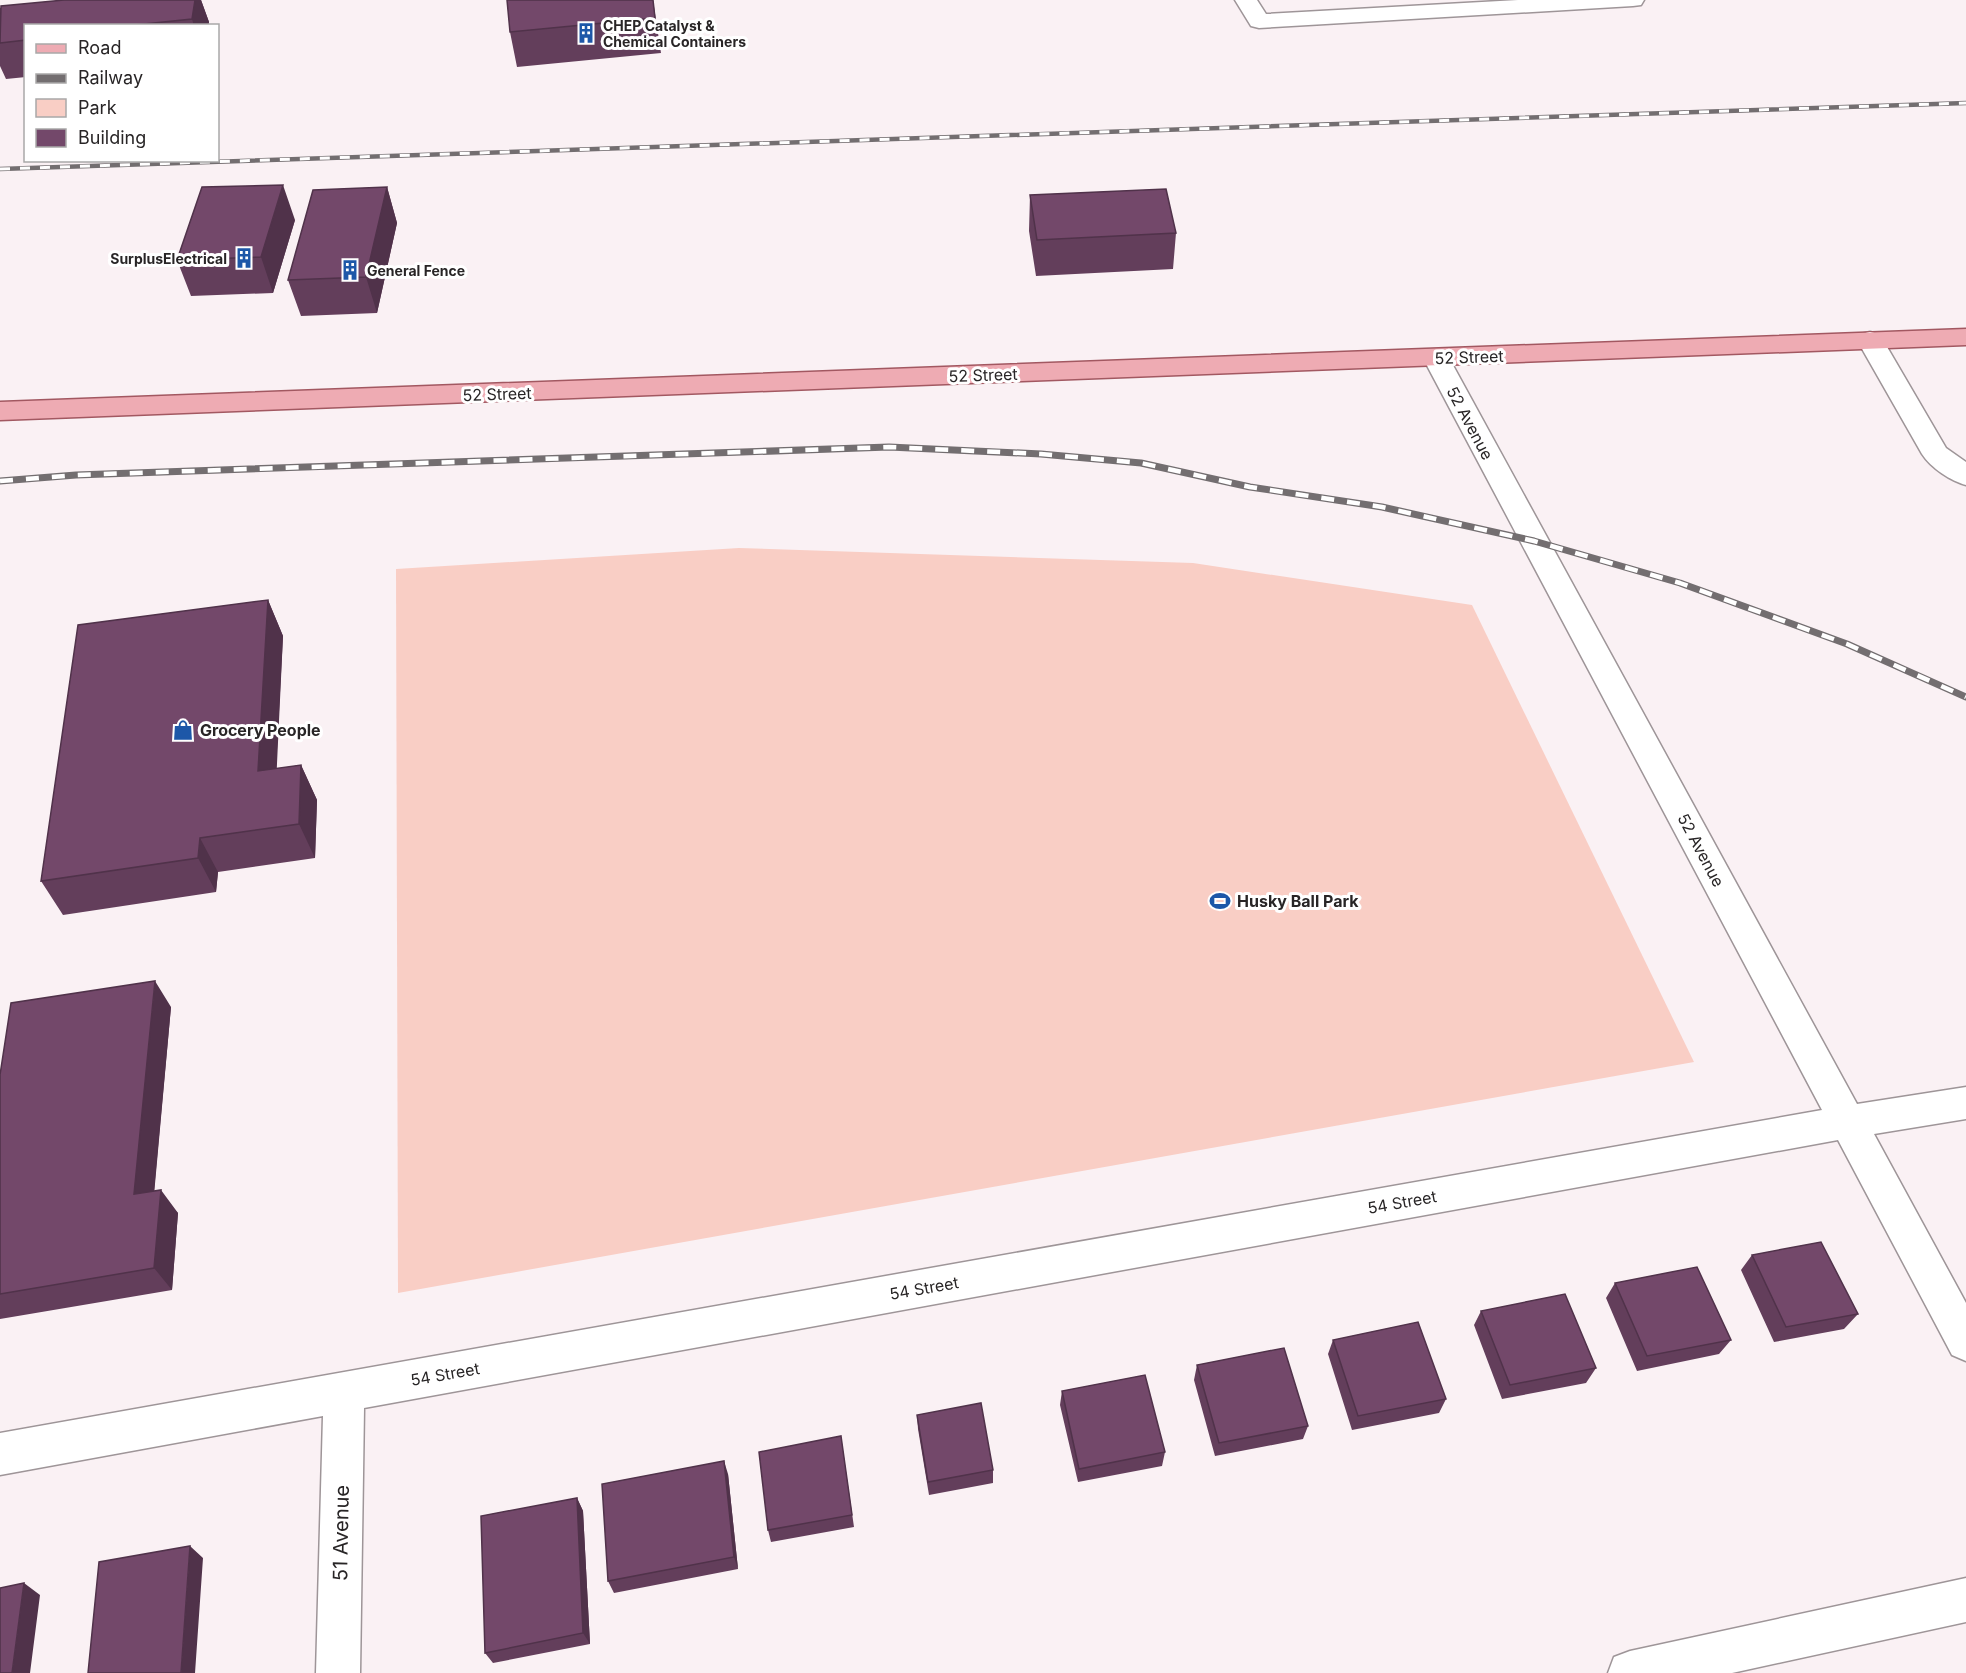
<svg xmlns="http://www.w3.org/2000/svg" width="1966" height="1673" viewBox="0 0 1966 1673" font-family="Inter,sans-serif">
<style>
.green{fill:#f9cec5}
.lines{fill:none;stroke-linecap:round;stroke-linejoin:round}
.minor-casing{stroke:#9e9598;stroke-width:3}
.major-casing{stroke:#a25861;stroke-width:3}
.minor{fill:#fff;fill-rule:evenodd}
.major{fill:#eeabb3;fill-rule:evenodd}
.rail-far1-casing{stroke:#736e70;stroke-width:4.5}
.rail-casing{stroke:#736e70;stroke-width:7}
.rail-far1{stroke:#fff;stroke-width:3;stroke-dasharray:10;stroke-linecap:butt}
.rail{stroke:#fff;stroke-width:4.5;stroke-dasharray:13;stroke-linecap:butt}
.wall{fill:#633e5b}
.shaded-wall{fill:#50324a}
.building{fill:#73486a;stroke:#50324a;stroke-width:1.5}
.labels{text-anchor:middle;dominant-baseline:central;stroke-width:6;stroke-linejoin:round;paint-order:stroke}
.far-poi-label{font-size:14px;font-weight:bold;fill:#282526;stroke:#fff;text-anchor:start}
.street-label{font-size:16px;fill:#282526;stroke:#fff}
.poi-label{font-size:16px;font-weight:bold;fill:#282526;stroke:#fff;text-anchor:start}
.near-street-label{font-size:20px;fill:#282526;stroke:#fff}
</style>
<rect width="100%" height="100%" fill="#faf1f4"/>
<path class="green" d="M739 548 1193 563 1472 605 1694 1062 398 1293 396 569Z"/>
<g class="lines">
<g class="minor-casing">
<path id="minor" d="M1235 0H1257L1266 14 1518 0H1644L1641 5 1633 6 1259 28 1251 26Z
M1870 332 1879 334 1883 340 1946 448 1966 462V485C1951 481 1931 468 1922 454L1857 340 1861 334Z
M1436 350 1445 352 1449 358 1857 1104 1966 1087V1119L1874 1134 1966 1303V1361L1952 1355 1838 1140 364 1408 360 1673H316L323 1416 0 1475V1433L1822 1110 1423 358 1427 352Z
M1966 1578V1622L1732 1673H1608L1614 1657 1630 1651Z"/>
</g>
<g class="major-casing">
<path id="major" d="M1966 329V345L0 420V402Z"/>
</g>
<use href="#minor" class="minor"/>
<use href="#major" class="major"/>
<g class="rail-far1-casing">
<path id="rail-far1" d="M0 169 1966 103"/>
</g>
<g class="rail-casing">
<path id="rail" d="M0 481 76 475 889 447 1041 454 1141 463 1250 487 1382 507 1534 541 1680 583 1847 644 1966 697"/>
</g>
<use href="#rail-far1" class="rail-far1"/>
<use href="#rail" class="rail"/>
</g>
<path class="wall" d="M64 0H201L209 22 208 26H26V77L6 79 0 66V8Z
M653 0 661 53 517 67 510 32Z
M387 187 397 223 377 313 301 316 288 280Z
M1030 195 1176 233 1173 269 1036 276 1029 231Z
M295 220 273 293 191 296 177 260Z
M268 600 283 636 276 769 301 765 317 800 315 858 218 872 216 892 63 915 41 881Z
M171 1007 154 1191 178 1213 172 1290 0 1319V1075Z
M1752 1255 1858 1314 1844 1329 1774 1342 1741 1270Z
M1615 1283 1731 1340 1719 1354 1637 1371 1606 1298Z
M1481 1311 1596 1368 1586 1383 1502 1399 1474 1325Z
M1333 1340 1446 1399 1439 1413 1352 1430 1328 1354Z
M1197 1365 1308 1426 1303 1439 1215 1456 1194 1380Z
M1062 1391 1165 1452 1162 1466 1078 1482 1060 1405Z
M917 1415 993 1470V1483L929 1495 918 1429Z
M841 1436 854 1527 771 1542 768 1530Z
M728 1474 738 1569 614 1593 608 1581Z
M577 1498 583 1511 590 1644 493 1663 485 1653Z"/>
<path class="shaded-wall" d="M195 0H201L209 22 208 26H194L192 19Z
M283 185 295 220 273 293 261 257Z
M387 187 397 223 377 313 366 277Z
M268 600 283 636 275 806 258 771Z
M301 765 317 800 315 858 299 824Z
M200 838 218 872 216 892 198 858Z
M155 981 171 1007 152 1217 134 1194Z
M161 1190 178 1213 172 1290 154 1268Z
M724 1461 728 1474 738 1569 734 1557Z
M577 1498 583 1511 590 1644 583 1633Z
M190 1546 203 1558 195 1673H181Z
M24 1583 40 1595 30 1673H12Z"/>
<path class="building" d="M64 0H195L192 19 125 26H26V40L0 43 1 6Z
M507 0H653L655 18 510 32Z
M283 185 261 257 177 260 202 187Z
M387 187 366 277 288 280 313 190Z
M1166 189 1176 233 1037 240 1030 195Z
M268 600 258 771 301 765 299 824 200 838 198 858 41 881 78 625Z
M155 981 134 1194 161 1190 154 1268 0 1294V1075L11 1003Z
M1821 1242 1858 1314 1786 1327 1752 1255Z
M1697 1267 1731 1340 1647 1356 1615 1283Z
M1565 1294 1596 1368 1510 1385 1481 1311Z
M1418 1322 1446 1399 1358 1416 1333 1340Z
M1284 1348 1308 1426 1219 1443 1197 1365Z
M1145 1375 1165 1452 1079 1469 1062 1391Z
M981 1403 993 1470 928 1482 917 1415Z
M841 1436 852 1515 768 1530 759 1452Z
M724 1461 734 1557 608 1581 602 1484Z
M577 1498 583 1633 485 1653 481 1516Z
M190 1546 181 1673H88L99 1562Z
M24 1583 12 1673H0V1588Z"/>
<defs>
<g id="building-bare" transform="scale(1.62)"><path d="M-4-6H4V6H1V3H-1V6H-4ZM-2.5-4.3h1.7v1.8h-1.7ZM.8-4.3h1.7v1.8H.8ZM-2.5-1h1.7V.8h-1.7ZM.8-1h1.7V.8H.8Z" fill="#1d57a8" stroke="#fff" stroke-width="2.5" paint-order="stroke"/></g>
<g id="shop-bare" transform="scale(1.62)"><path d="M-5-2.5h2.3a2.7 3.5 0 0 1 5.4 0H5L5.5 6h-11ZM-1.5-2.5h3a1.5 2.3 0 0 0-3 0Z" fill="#1d57a8" stroke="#fff" stroke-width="2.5" paint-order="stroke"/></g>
<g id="stadium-bare" transform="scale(1.62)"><path d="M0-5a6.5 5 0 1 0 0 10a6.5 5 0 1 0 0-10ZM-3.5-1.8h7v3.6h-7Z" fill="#1d57a8" stroke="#fff" stroke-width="2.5" paint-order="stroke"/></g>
</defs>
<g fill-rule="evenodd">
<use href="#building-bare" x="586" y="33"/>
<use href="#building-bare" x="244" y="258"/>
<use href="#building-bare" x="350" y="270"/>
<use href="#shop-bare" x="183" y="730"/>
<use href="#stadium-bare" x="1220" y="901"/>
</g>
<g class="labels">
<g class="far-poi-label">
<text x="603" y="25">CHEP Catalyst &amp;<tspan x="603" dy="16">Chemical Containers</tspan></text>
<text x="227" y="258" text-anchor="end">SurplusElectrical</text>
<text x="367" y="270">General Fence</text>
</g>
<g class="street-label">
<text transform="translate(1469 357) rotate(-2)">52 Street</text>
<text transform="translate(983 375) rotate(-2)">52 Street</text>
<text transform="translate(497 394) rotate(-2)">52 Street</text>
<text transform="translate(1470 423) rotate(62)">52 Avenue</text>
<text transform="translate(1701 850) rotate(62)">52 Avenue</text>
<text transform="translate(1402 1202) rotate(-10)">54 Street</text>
<text transform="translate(924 1288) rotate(-10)">54 Street</text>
<text transform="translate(445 1374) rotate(-10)">54 Street</text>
</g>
<g class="poi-label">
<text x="200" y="730">Grocery People</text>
<text x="1237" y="901">Husky Ball Park</text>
</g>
<g class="near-street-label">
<text transform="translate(341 1533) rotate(-89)">51 Avenue</text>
</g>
</g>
<rect x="24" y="24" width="195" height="138" fill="#ffffff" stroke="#a9a8a8" stroke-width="1.5"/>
<rect x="36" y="44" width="30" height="9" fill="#eeabb3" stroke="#a9a8a8" stroke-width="1.5"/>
<text x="78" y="54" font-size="18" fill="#282526">Road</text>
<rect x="36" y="74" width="30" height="9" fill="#736e70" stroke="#a9a8a8" stroke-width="1.5"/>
<text x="78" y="84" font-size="18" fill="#282526">Railway</text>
<rect x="36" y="99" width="30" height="18" fill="#f9cec5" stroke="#a9a8a8" stroke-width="1.5"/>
<text x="78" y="114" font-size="18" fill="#282526">Park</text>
<rect x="36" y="129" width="30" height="18" fill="#73486a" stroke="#a9a8a8" stroke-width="1.5"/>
<text x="78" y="144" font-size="18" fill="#282526">Building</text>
</svg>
